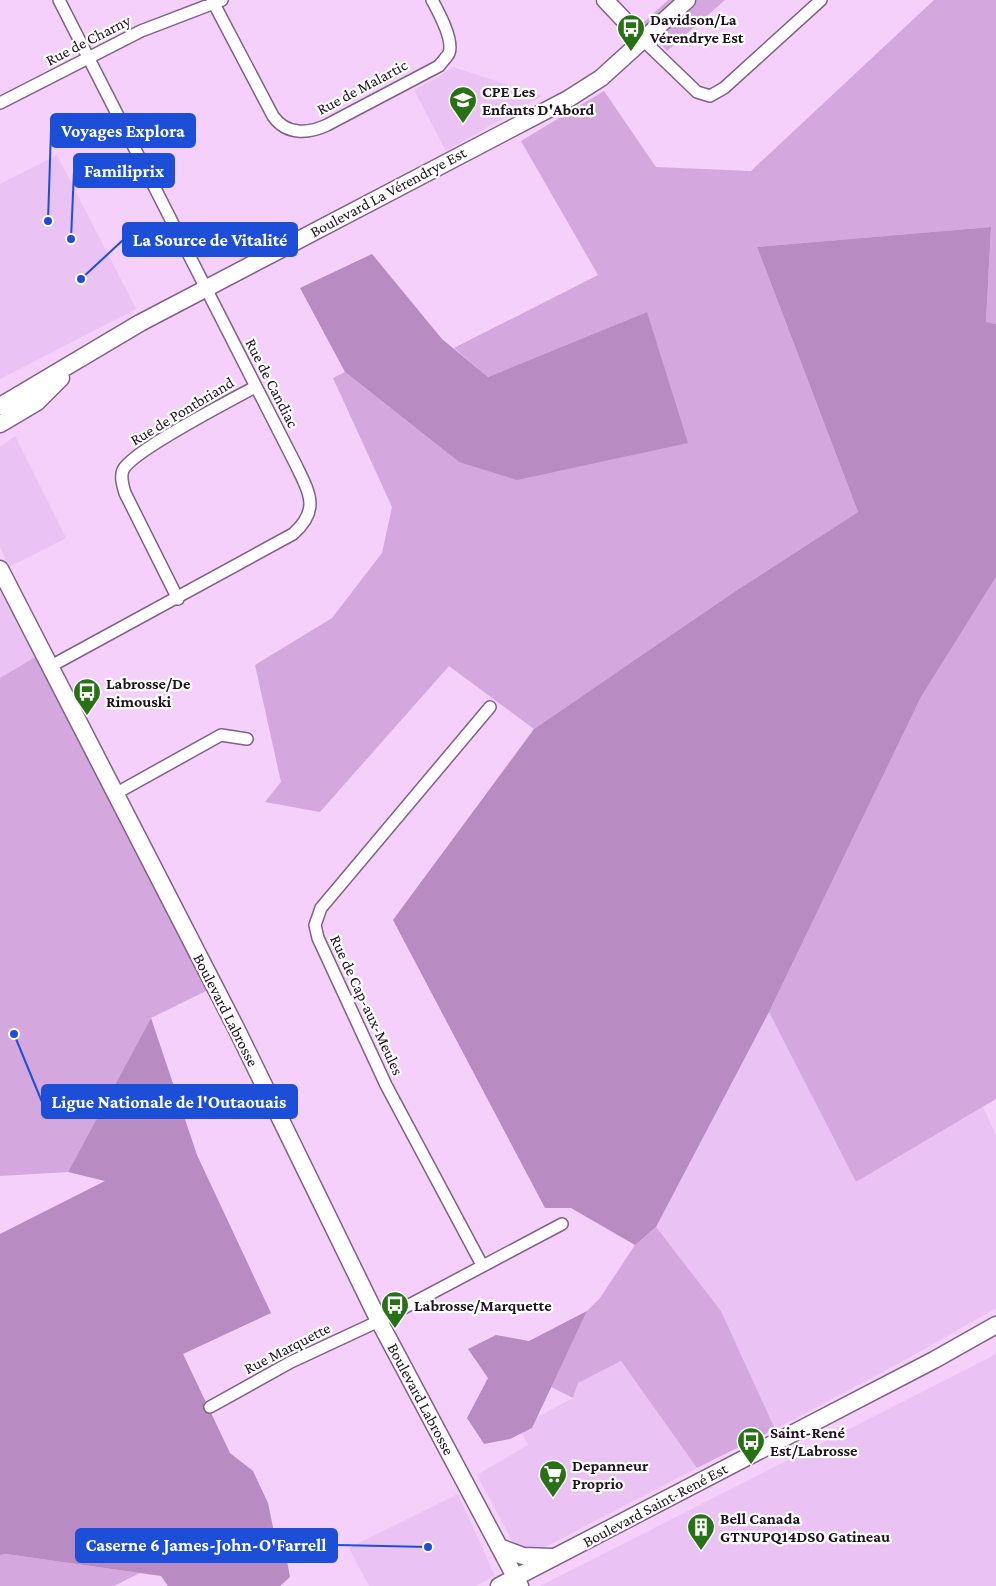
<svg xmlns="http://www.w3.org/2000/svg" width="996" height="1586" viewBox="0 0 996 1586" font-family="'Crimson Pro',serif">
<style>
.built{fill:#eac2f3}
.green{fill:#d4a7de}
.forest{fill:#b88bc2}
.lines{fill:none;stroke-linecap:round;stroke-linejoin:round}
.street-casing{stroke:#806187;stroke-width:14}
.secondary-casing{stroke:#806187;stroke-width:19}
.street{stroke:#fff;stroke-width:11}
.secondary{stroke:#fff;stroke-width:16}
.labels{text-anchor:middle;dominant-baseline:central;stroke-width:4.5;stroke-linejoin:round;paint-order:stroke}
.poi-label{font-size:16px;font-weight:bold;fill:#1f1221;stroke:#fff;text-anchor:start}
.street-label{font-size:16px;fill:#1f1221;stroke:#fff}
.leader{fill:none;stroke:#1d4ed8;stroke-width:2}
.callout-dot{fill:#1d4ed8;stroke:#fff;stroke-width:2}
.callout{fill:#1d4ed8;stroke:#1d4ed8;stroke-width:2}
.callout-label{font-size:18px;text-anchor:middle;font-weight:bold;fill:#fff}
</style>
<rect width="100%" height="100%" fill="#f4d0fb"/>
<path class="built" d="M453 67 542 96 446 151 414 90 440 76Z
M57 155 136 309 0 379V184Z
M15 436 66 538 9 567 0 547V447Z
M0 591 35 657 0 678Z
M769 1012 856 1182 983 1107 996 1135V1308L898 1364 775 1429 721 1311 656 1227Z
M996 1353V1586H540L991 1357Z
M621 1361 697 1468 522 1559 477 1475 528 1445 519 1427 573 1398 578 1383Z
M458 1494 495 1576 475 1586H369L349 1548Z"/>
<path class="green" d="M668 0H725L667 51 643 23Z
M934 0H996V324L986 323 991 227 757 247 858 512 734 592 534 729 449 666 320 812 265 802 281 782 255 665 332 618 382 553 392 507 333 378 345 372 459 462 647 312 488 377 454 348 598 275 521 141 604 91 656 167 751 171Z
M996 577V1099L856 1182 769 1012 921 697Z
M35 657 210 989 151 1018 68 1172 0 1176V678Z
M656 1227 721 1311 775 1429 697 1468 621 1361 578 1383 573 1398 551 1387 587 1311 600 1298 635 1245Z
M6 1554 140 1573 114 1586H0V1555Z"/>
<path class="forest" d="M991 227 986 322 996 324V577L921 697 769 1012 656 1227 635 1245 571 1208H545L393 920 534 729 734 592 858 512 757 247Z
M372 254 442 339 488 377 647 312 688 443 517 480 459 462 345 372 300 288Z
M151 1018 197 1155 271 1313 183 1354 230 1453 253 1471 268 1503 276 1542 287 1561 290 1577 280 1586H168L161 1576 6 1554 0 1555V1234L105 1181 68 1172Z
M587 1311 532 1428 510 1439 484 1444 467 1418 488 1378 468 1349 496 1335 529 1341Z"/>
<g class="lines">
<g class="street-casing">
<path id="street" d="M212 0 273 116C286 135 308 134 327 125L439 66C442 62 447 57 449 53 454 40 438 11 432 0
M643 40 697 92 710 96 724 88 821 0
M0 103 141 31 222 0
M178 599 125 493C123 486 120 477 123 470 132 451 231 400 255 387
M51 666 293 534C320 510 310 494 296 465L59 0
M115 794 221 735 247 739
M482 1265 386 1085 318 938 315 925 321 908 490 707
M210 1407 291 1362 379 1321 562 1224"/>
</g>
<g class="secondary-casing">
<path id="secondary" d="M605 0 643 40
M0 406 140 323 568 99 601 78 687 0
M0 424 37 402 61 378
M0 569 237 1030 379 1321 520 1586
M499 1547 523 1556 552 1557
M499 1586 934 1360 996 1325"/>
</g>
<use href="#street" class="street"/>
<use href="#secondary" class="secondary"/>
</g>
<defs>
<g id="bus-pin" transform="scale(1.4375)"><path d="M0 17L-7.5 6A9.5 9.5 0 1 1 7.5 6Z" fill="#287215" stroke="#fff"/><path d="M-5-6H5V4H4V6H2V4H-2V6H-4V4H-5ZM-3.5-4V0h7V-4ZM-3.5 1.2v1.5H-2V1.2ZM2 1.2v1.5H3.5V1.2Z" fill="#fff"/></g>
<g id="school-pin" transform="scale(1.4375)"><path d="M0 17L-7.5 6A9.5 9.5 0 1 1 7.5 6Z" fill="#287215" stroke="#fff"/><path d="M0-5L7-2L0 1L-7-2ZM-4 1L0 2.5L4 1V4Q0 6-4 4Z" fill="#fff"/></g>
<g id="supermarket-pin" transform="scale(1.4375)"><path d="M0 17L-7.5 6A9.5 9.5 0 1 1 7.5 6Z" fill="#287215" stroke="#fff"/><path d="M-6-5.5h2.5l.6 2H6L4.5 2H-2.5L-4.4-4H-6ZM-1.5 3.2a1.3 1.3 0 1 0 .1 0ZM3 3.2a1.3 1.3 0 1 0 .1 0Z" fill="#fff"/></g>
<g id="building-pin" transform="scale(1.4375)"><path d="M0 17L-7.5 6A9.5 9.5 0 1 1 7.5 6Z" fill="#287215" stroke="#fff"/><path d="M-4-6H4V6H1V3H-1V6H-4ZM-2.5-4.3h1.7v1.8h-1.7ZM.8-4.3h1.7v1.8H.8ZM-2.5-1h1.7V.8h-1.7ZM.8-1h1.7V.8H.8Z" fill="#fff"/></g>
</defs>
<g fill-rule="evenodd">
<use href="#bus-pin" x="631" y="28"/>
<use href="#school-pin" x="463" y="100"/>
<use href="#bus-pin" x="87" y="692"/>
<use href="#bus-pin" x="395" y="1305"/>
<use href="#bus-pin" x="751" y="1441"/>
<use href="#supermarket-pin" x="553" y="1474"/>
<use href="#building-pin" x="701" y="1527"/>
</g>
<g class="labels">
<g class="poi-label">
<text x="650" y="19">Davidson/La<tspan x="650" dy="18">Vérendrye Est</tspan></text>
<text x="482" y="91">CPE Les<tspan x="482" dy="18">Enfants D'Abord</tspan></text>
<text x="106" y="683">Labrosse/De<tspan x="106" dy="18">Rimouski</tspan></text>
<text x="414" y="1305">Labrosse/Marquette</text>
<text x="770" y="1432">Saint-René<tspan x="770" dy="18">Est/Labrosse</tspan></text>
<text x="572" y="1465">Depanneur<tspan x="572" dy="18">Proprio</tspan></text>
<text x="720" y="1518">Bell Canada<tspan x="720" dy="18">GTNUPQ14DS0 Gatineau</tspan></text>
</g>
<g class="street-label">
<text transform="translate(88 40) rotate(-27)">Rue de Charny</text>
<text transform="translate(362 87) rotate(-28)">Rue de Malartic</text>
<text transform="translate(388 192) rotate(-28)">Boulevard La Vérendrye Est</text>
<text transform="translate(272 383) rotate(63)">Rue de Candiac</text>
<text transform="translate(182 411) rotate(-31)">Rue de Pontbriand</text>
<text transform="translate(367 1005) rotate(65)">Rue de Cap-aux-Meules</text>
<text transform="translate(226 1010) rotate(63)">Boulevard Labrosse</text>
<text transform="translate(287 1348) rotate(-27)">Rue Marquette</text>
<text transform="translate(421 1399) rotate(62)">Boulevard Labrosse</text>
<text transform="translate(655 1505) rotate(-28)">Boulevard Saint-René Est</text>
</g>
</g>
<path class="leader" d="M48 221L51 130M71 239L74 171M81 279L123 240M14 1034L42 1102M428 1547L337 1545"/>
<g class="callout-dot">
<circle cx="48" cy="221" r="5"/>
<circle cx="71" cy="239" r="5"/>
<circle cx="81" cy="279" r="5"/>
<circle cx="14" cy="1034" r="5"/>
<circle cx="428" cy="1547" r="5"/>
</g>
<g class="callout">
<rect x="51" y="114" width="144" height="33" rx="5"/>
<rect x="74" y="154" width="100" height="33" rx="5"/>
<rect x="123" y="223" width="174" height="33" rx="5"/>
<rect x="42" y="1085" width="255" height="33" rx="5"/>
<rect x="76" y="1529" width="261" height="33" rx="5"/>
</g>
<g class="callout-label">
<text x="123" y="137">Voyages Explora</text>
<text x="124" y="177">Familiprix</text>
<text x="210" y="246">La Source de Vitalité</text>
<text x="169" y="1108">Ligue Nationale de l'Outaouais</text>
<text x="206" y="1551">Caserne 6 James-John-O'Farrell</text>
</g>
</svg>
